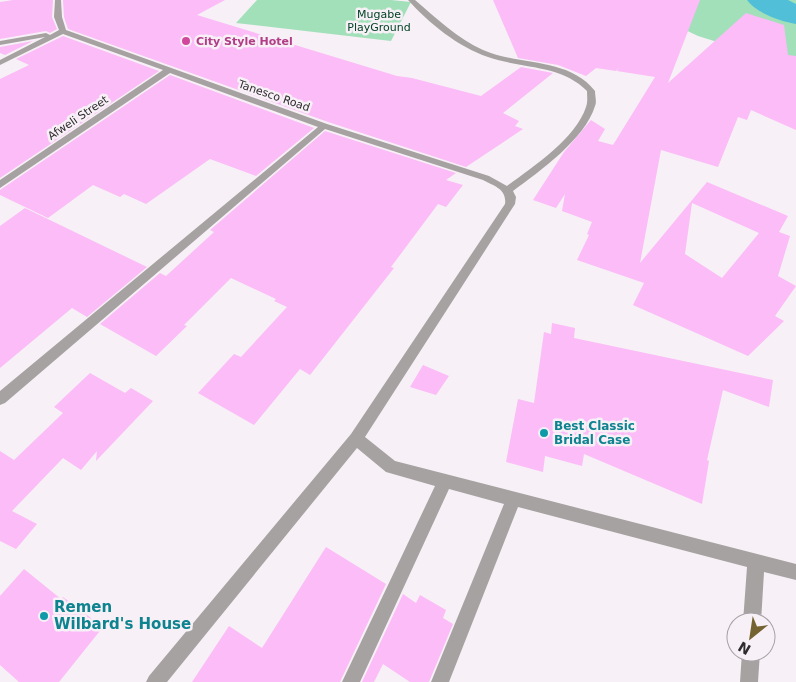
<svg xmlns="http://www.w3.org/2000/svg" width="796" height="682" viewBox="0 0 796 682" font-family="'DejaVu Sans',sans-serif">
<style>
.green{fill:#a2e0ba}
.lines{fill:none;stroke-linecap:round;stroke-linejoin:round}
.river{fill:#50bfd7;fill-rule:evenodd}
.building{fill:#fbbcf7;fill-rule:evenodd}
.minor{fill:#a6a2a1;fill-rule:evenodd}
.hotel-dot{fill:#d1479c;stroke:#f7f0f6;stroke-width:2}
.culture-dot{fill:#0f9aa8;stroke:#f7f0f6;stroke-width:2}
.labels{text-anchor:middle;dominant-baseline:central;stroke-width:5;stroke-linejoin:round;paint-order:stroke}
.far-park-label{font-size:11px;fill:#004325;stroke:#f7f0f6}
.far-hotel-label{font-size:11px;font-weight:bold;fill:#b23c85;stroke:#f7f0f6;text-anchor:start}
.far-street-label{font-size:11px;fill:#2e2b2e;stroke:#f7f0f6}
.culture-label{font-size:12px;font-weight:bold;fill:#0d838f;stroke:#f7f0f6;text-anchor:start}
.near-culture-label{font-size:15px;font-weight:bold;fill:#0d838f;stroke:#f7f0f6;text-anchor:start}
</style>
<rect width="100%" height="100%" fill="#f7f0f6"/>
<path class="green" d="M257 0H391L411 2 391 41 236 23Z
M623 0H796V71L782 62 698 36Z"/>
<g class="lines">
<path class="river" d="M747 0H788L796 4V24C780 21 756 13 747 0Z"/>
</g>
<path class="building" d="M13 0H53L52 17 57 29 50 33 46 31 0 39V2Z
M63 0H225L197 15 397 76 412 78 481 96 521 67 553 73 503 113 519 121 515 126 523 129 466 167 328 122 68 29 64 17Z
M493 0H700L668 83 746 13 784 25 788 55 796 56V130L751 110 747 120 738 117 718 167 661 150 640 263 707 182 788 216 779 232 790 236 778 276 796 286 775 316 784 321 748 356 633 305 644 283 577 260 589 235 587 234 592 222 562 211 565 194 556 208 533 200 564 152 591 120 605 129 598 141 613 145 655 77 617 71 619 68 616 71 596 68 586 76 558 65 518 58ZM692 203 759 233 722 278 685 254Z
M63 36 159 71 0 178V79L29 65 16 59Z
M33 41 5 55 0 53V47Z
M170 75 314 128 256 176 210 159 146 204 124 194 120 197 93 185 48 218 0 195V190Z
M325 131 456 173 446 180 463 185 446 207 438 204 391 267 394 268 310 375 300 369 254 425 198 393 234 354 241 357 287 307 274 301 276 299 231 278 184 325 187 326 156 356 100 324 160 273 166 276 214 232 210 230Z
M25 208 147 267 87 317 72 308 0 368V226Z
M552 323 575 328 574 338 773 380 769 407 723 390 707 460 709 461 702 504 584 454 582 466 545 456 543 472 506 462 518 399 534 403 544 332 551 334Z
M423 365 449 376 436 395 410 387Z
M90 373 125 393 131 388 153 401 96 461 97 451 81 470 63 458 12 511 37 524 16 549 0 541V451L14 460 63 413 54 407Z
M326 547 386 584 340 682H192L229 626 262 648Z
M24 569 61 599 63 597 103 627 59 682H19L0 665V596Z
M403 594 416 603 420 595 446 610 443 618 453 624 429 682H410L383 664 374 682H362Z"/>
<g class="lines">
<path class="minor" d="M55 0H61L62 17 66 30 327 124 489 176 507 186C533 167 576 138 586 107 588 102 587 96 587 91 561 64 522 69 488 57 458 47 429 23 408 0H415C436 18 457 38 483 50 519 66 568 57 595 91 595 96 597 102 595 106 585 139 540 171 513 191L516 197 515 204 365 437 395 461 796 564V580L764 572 761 622H743L747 567 518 507 449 682H431L504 504 449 489 360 682H342L435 486 386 472 357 448 167 682H146L149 676 351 434 505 204C507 189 494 186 483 180L325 129 5 403 0 405V391L318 127 170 73 0 188V180L163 70 63 34 0 65V60L45 37 0 45V41L46 33 50 35 59 30 54 17Z
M742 652H760L758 682H740Z"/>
</g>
<circle class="hotel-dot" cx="186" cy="41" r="5"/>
<g class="culture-dot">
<circle cx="544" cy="433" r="5"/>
<circle cx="44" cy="616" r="5"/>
</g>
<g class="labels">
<g class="far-park-label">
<text x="379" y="14">Mugabe<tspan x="379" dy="13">PlayGround</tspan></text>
</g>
<g class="far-hotel-label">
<text x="196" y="41">City Style Hotel</text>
</g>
<g class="far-street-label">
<text transform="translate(274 96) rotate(19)">Tanesco Road</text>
<text transform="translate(78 118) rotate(-34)">Afweli Street</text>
</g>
<g class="culture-label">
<text x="554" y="426">Best Classic<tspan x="554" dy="14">Bridal Case</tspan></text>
</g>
<g class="near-culture-label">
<text x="54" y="607">Remen<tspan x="54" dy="17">Wilbard's House</tspan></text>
</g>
</g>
<g transform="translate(751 637) rotate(210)"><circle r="24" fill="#f7f0f6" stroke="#a7a1a6"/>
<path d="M0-4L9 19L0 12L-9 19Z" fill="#746331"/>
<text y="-8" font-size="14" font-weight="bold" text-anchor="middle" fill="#2e2b2e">N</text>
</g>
</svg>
